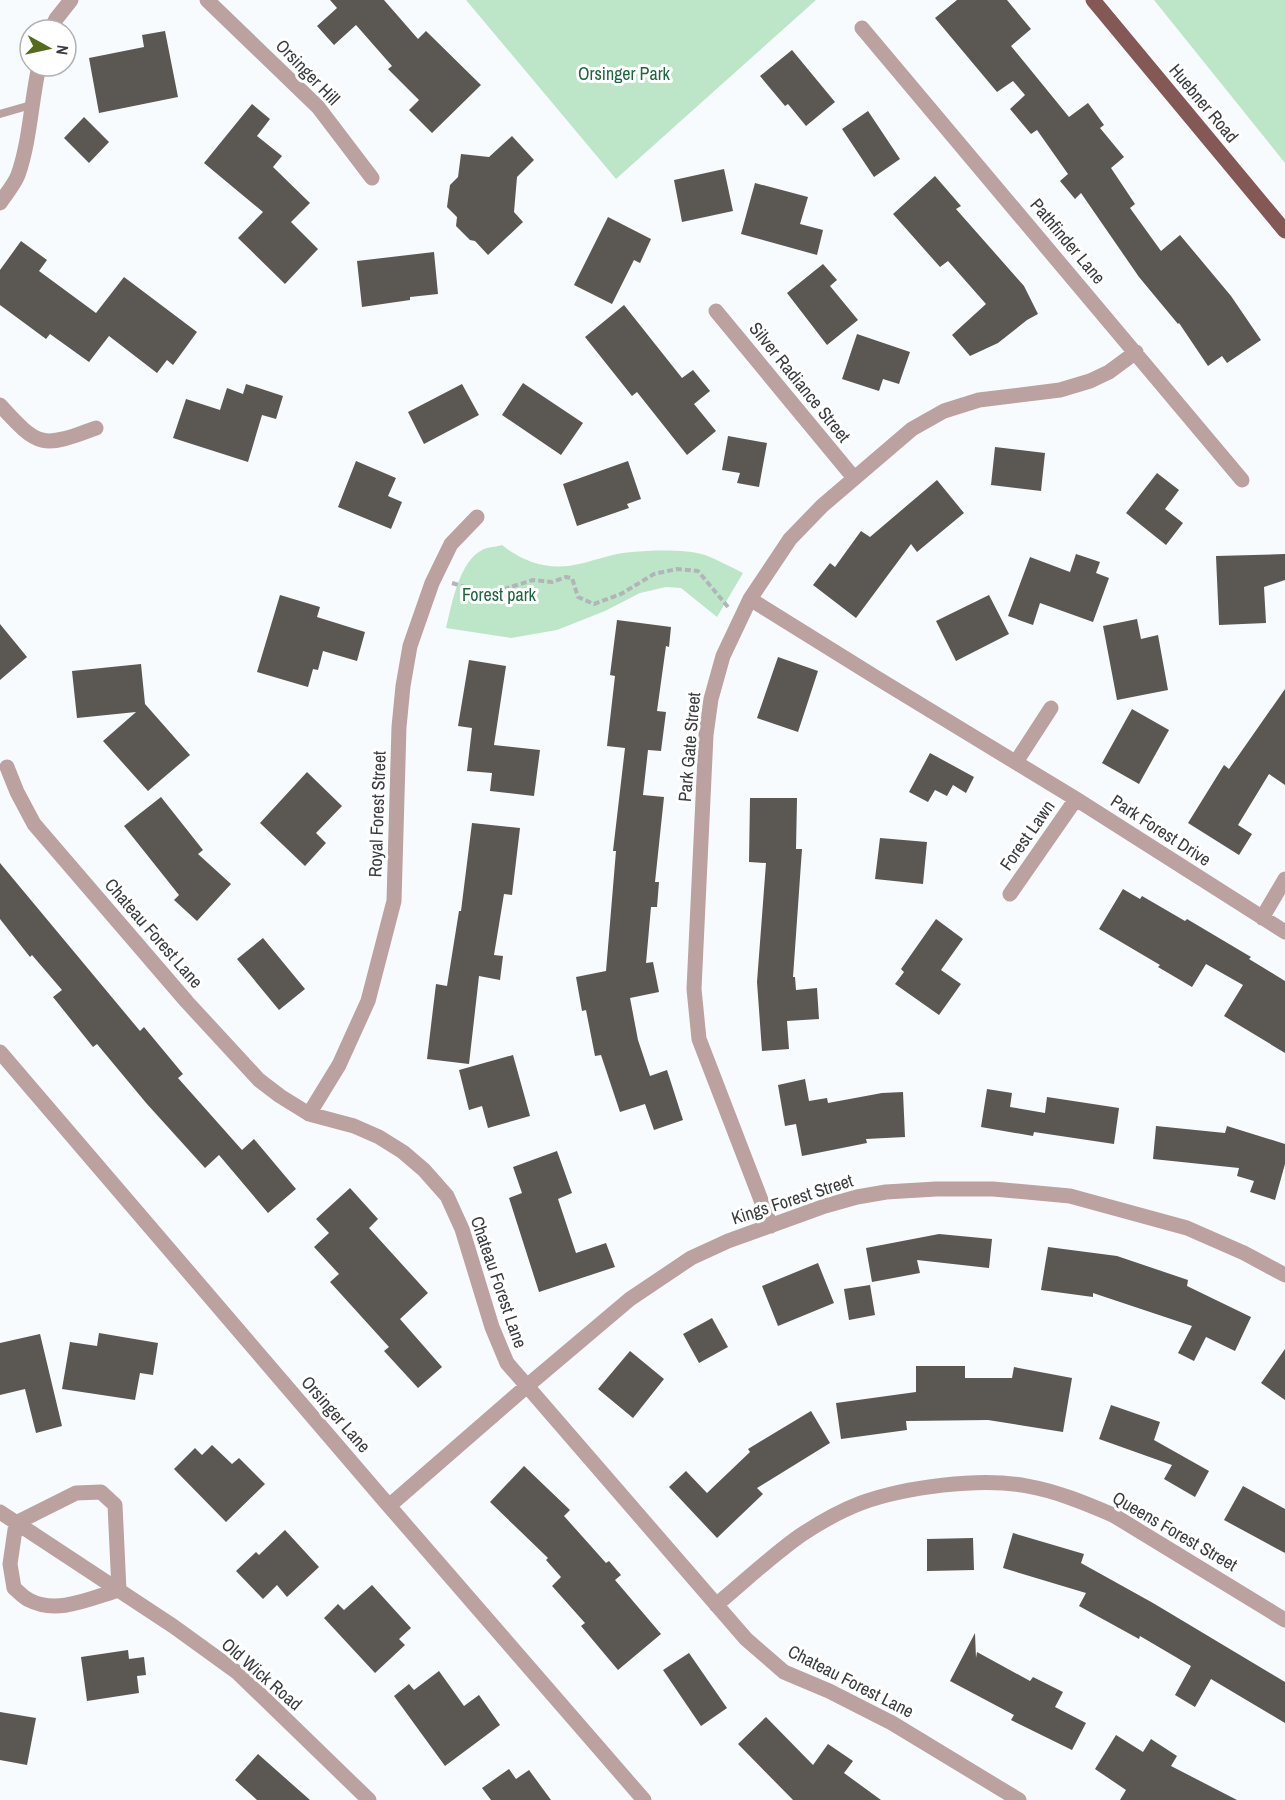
<svg xmlns="http://www.w3.org/2000/svg" width="1285" height="1800" viewBox="0 0 1285 1800" font-family="'Archivo Narrow',sans-serif">
<style>
.green{fill:#bde6c9}
.building{fill:#5b5752}
.lines{fill:none;stroke-linecap:round;stroke-linejoin:round}
.path{stroke:#b2b5b8;stroke-width:4;stroke-dasharray:6 3;stroke-linecap:butt}
.service{stroke:#bba19f;stroke-width:8}
.minor{stroke:#bba19f;stroke-width:15}
.primary{stroke:#835855;stroke-width:15}
.labels{text-anchor:middle;dominant-baseline:central;stroke-width:6;stroke-linejoin:round;paint-order:stroke}
.street-label{font-size:18px;fill:#3a3c3e;stroke:#fff}
.park-label{font-size:18px;fill:#1c663d;stroke:#fff}
</style>
<rect width="100%" height="100%" fill="#f7fbfe"/>
<path class="green" d="M466 0H816L616 179Z
M1154 0H1285V163Z
M502 545C524 563 550 571 579 564 597 560 613 553 632 552 651 550 688 549 705 555 718 560 731 567 743 573L717 617 681 588 666 587 640 593 605 611 557 630 511 638 446 628C452 604 459 560 484 549 489 547 496 547 502 545Z"/>
<path class="building" d="M330 0H384L418 39 426 31 481 85 432 133 409 110 419 100 388 69 392 66 356 25 334 45 317 26 337 8Z
M957 0H1007L1031 29 1011 46 1069 117 1088 103 1104 125 1100 128 1124 157 1111 168 1135 204 1130 208 1161 251 1180 235 1231 296 1261 340 1227 363 1222 356 1208 366 1179 323 1178 324 1139 277 1081 193 1075 199 1060 181 1068 174 1037 130 1031 134 1010 109 1025 95 1013 81 997 92 935 18Z
M165 31 178 97 99 113 89 58 144 47 142 35Z
M792 50 835 102 806 126 788 104 785 106 760 76Z
M252 104 270 119 257 136 282 156 273 167 310 203 291 222 318 249 285 284 238 238 263 212 204 163Z
M868 111 900 159 874 177 842 129Z
M84 117 109 142 89 163 64 138Z
M512 136 534 160 517 177 514 212 523 222 488 255 475 241 470 240 456 226 457 217 447 207 450 185 458 177 461 154 489 157Z
M724 169 733 211 682 222 674 180Z
M935 176 961 206 956 209 1024 286 1038 314 1027 320 998 343 970 356 952 335 986 304 948 261 940 267 893 214Z
M755 183 808 197 800 224 823 230 817 255 741 234Z
M608 217 651 239 640 263 634 260 612 304 574 285Z
M21 241 47 260 39 271 96 313 124 277 197 332 173 365 167 360 157 373 109 336 89 362 50 334 46 339 0 305V270Z
M434 252 438 294 410 297V300L362 307 357 261Z
M823 264 837 280 830 286 858 320 827 345 787 293Z
M624 305 682 378 693 370 710 391 694 404 716 431 687 455 637 392 632 396 585 337Z
M857 334 910 352 899 384 883 379 879 391 842 379Z
M523 383 583 423 561 455 502 415Z
M246 384 283 396 276 419 262 415 248 462 173 438 186 399 220 410 227 388 243 394Z
M462 384 479 415 424 444 408 412Z
M728 436 767 443 759 487 737 483 740 473 722 470Z
M995 447 1045 453 1041 491 991 485Z
M356 461 396 478 388 496 402 502 391 529 338 507Z
M628 461 641 499 627 504 629 508 577 526 563 484Z
M1157 473 1179 490 1165 509 1183 523 1166 545 1126 513Z
M937 480 964 513 917 552 911 544 856 618 813 585 830 563 835 567 861 531 870 537Z
M1076 554 1100 562 1096 573 1109 578 1093 622 1040 603 1033 625 1008 616 1030 557 1070 572Z
M1285 554V580L1264 587 1266 623 1219 625 1216 556Z
M280 595 320 607 317 617 365 632 357 661 323 651 318 670 313 669 308 687 257 672Z
M989 595 1009 634 956 661 936 621Z
M1137 619 1141 639 1158 635 1168 690 1117 700 1103 626Z
M617 620 671 627 669 647 666 646 657 711 666 712 661 751 648 750 643 795 664 797 655 882H659L657 907H651L646 963 653 962 659 992 630 998 638 1040 650 1076 667 1070 683 1120 654 1130 645 1104 620 1112 601 1055 595 1056 586 1010 582 1011 576 977 606 971 616 851H613L625 748 607 746 615 676 610 675Z
M0 624 27 657 0 680Z
M778 657 818 671 798 732 757 718Z
M469 660 506 666 494 745 540 750 534 796 490 791 492 773 467 771 472 728 458 726Z
M141 664 145 704 190 755 148 791 103 741 136 712 77 718 72 671Z
M1285 689V785L1269 774 1238 825 1252 834 1239 855 1188 823 1224 765 1229 769Z
M1132 709 1169 730 1139 784 1102 763Z
M930 753 974 777 966 793 953 785 947 796 935 790 928 802 909 792Z
M307 772 342 806 316 833 326 843 305 866 260 823Z
M161 797 203 850 198 854 231 884 197 921 174 900 179 895 124 826Z
M750 798H797L796 849H802L793 977H795L796 990 817 988 819 1019 787 1021 789 1049 762 1051 757 982 766 863 749 862Z
M472 823 520 828 512 895 504 894 494 955 503 956 500 980 479 976 469 1064 427 1059 436 984 447 986 459 911H461Z
M880 838 927 842 923 884 875 879Z
M0 863 140 1031 144 1027 183 1074 178 1078 242 1150 254 1139 296 1189 268 1213 219 1155 205 1168 147 1104 97 1044 93 1047 53 997 62 990 32 955 30 957 0 919Z
M1123 889 1140 899 1142 896 1185 921 1187 919 1251 957 1249 959 1285 981V1053L1224 1016 1243 985 1206 964 1192 987 1158 967 1160 965 1099 929Z
M936 919 963 939 941 970 961 984 939 1015 895 984 904 972 901 969Z
M263 938 305 989 279 1010 237 959Z
M513 1055 530 1116 488 1128 482 1106 469 1110 459 1070Z
M805 1079 809 1101 827 1098 828 1103 882 1093 903 1092 905 1137 866 1139 867 1143 802 1156 796 1124 785 1126 778 1085Z
M987 1089 1012 1093 1010 1107 1045 1113 1047 1097 1119 1108 1114 1144 1034 1132 1033 1136 981 1127Z
M1156 1126 1225 1133 1227 1126 1285 1144V1164L1275 1200 1250 1192 1254 1181 1237 1176 1239 1168 1153 1159Z
M557 1151 572 1193 558 1199 576 1253 606 1243 615 1267 539 1292 509 1198 522 1193 513 1167Z
M350 1188 378 1219 369 1228 428 1293 400 1319 442 1367 418 1388 384 1351 389 1347 330 1282 339 1274 314 1247 329 1233 316 1219Z
M939 1234 992 1239 989 1268 917 1260 920 1273 872 1282 866 1248Z
M1048 1247 1117 1256 1188 1280 1187 1286 1251 1317 1235 1351 1206 1337 1194 1361 1178 1353 1192 1326 1093 1293V1297L1041 1290Z
M818 1263 834 1303 778 1326 762 1286Z
M870 1285 875 1315 849 1320 844 1289Z
M712 1318 728 1347 699 1363 683 1334Z
M99 1333 158 1343 153 1375 140 1373 135 1400 62 1389 70 1342 97 1346Z
M40 1334 62 1426 36 1433 25 1389 0 1395V1343Z
M1285 1349V1400L1261 1383Z
M630 1351 664 1379 633 1418 598 1389Z
M916 1366H965V1378H1012L1014 1367 1072 1378 1063 1432 988 1420 906 1421 907 1430 841 1439 836 1403 916 1392Z
M1111 1405 1160 1422 1154 1440 1209 1471 1195 1497 1164 1479 1172 1465 1099 1439Z
M811 1411 830 1443 757 1488 763 1494 717 1538 669 1487 686 1471 707 1493 750 1452 748 1449Z
M212 1445 232 1464 239 1458 265 1484 226 1522 174 1469 195 1448 202 1455Z
M524 1466 570 1510 564 1516 606 1563 609 1561 621 1575 615 1580 661 1634 618 1670 581 1626 585 1623 552 1586 561 1577 546 1560 548 1558 490 1502Z
M1243 1486 1285 1509V1553L1224 1520Z
M285 1530 319 1567 287 1597 277 1585 263 1599 236 1571 256 1552 259 1555Z
M1013 1533 1084 1554 1081 1563 1153 1603 1285 1682V1723L1211 1679 1195 1707 1175 1695 1191 1666 1140 1636 1139 1639 1079 1606 1086 1593 1003 1568Z
M973 1538 974 1570 927 1571V1539Z
M372 1585 411 1628 399 1639 405 1645 375 1673 324 1618 338 1604 344 1610Z
M975 1633 976 1658 977 1652 1030 1681 1033 1677 1063 1692 1055 1707 1086 1723 1072 1750 1011 1720 1014 1715 950 1681Z
M128 1650 129 1659 144 1657 146 1675 137 1676 139 1693 87 1701 81 1657Z
M689 1653 727 1708 701 1726 663 1670Z
M439 1671 464 1706 479 1695 500 1725 445 1766 394 1696 409 1684 414 1690Z
M0 1712 36 1718 27 1765 0 1760Z
M766 1717 813 1765 828 1744 853 1761 844 1773 881 1800H793L738 1744Z
M1116 1735 1143 1752 1151 1739 1177 1756 1171 1766 1237 1800H1120L1126 1790 1095 1769Z
M258 1754 310 1800H257L235 1780Z
M509 1769 516 1779 529 1770 551 1800H491L482 1788Z"/>
<g class="lines">
<path class="path" d="M452 583 488 594 533 580 552 582 566 577 572 578 578 597 594 604 621 594 654 574 677 569 698 571 728 607"/>
<path class="service" d="M0 114 31 105"/>
<path class="minor" d="M207 0 318 107 372 178
M862 28 1242 480
M50 30 56 19 71 0
M0 203C6 194 14 185 18 175 30 141 31 102 39 66
M716 311 854 478
M0 405C39 448 42 448 96 428
M750 599 877 678 1076 799 1285 932
M1016 762 1051 708
M7 767 17 792 34 824 187 1002 259 1080 280 1096 309 1114 354 1126 379 1137 403 1152 424 1170 447 1196 462 1229 492 1327 507 1363 746 1639 784 1672 829 1691 892 1723 1019 1800
M1010 894 1076 799
M1262 918 1285 879
M0 1052 389 1506 644 1800
M309 1114 339 1065 368 1001 394 901 399 727 403 686 410 646 432 583 451 544 477 517
M771 1226 699 1039 694 989 706 735 711 699 723 656 750 599 790 539 822 506 912 429 944 411 979 400 1060 390 1090 381 1109 372 1136 352
M101 1492 115 1505 119 1590C91 1598 57 1615 29 1600 23 1597 18 1591 14 1588L10 1564 16 1523 76 1493Z
M389 1506 527 1386 630 1299 691 1258 728 1241 825 1206 857 1197 886 1192 936 1189H993L1070 1196 1187 1228 1244 1253 1285 1275
M0 1512 173 1626 238 1673 369 1800
M716 1605C744 1582 771 1556 801 1535 819 1523 840 1511 861 1503 905 1487 980 1477 1027 1486 1056 1491 1085 1503 1113 1515L1285 1620"/>
<path class="primary" d="M1093 0 1285 231"/>
</g>
<g class="labels">
<g class="street-label">
<text transform="translate(308 72) rotate(46)">Orsinger Hill</text>
<text transform="translate(1204 103) rotate(50)">Huebner Road</text>
<text transform="translate(1068 241) rotate(50)">Pathfinder Lane</text>
<text transform="translate(800 382) rotate(51)">Silver Radiance Street</text>
<text transform="translate(689 747) rotate(-85)">Park Gate Street</text>
<text transform="translate(377 814) rotate(-88)">Royal Forest Street</text>
<text transform="translate(1161 830) rotate(33)">Park Forest Drive</text>
<text transform="translate(1027 835) rotate(-55)">Forest Lawn</text>
<text transform="translate(154 933) rotate(49)">Chateau Forest Lane</text>
<text transform="translate(792 1199) rotate(-18)">Kings Forest Street</text>
<text transform="translate(499 1282) rotate(71)">Chateau Forest Lane</text>
<text transform="translate(336 1414) rotate(49)">Orsinger Lane</text>
<text transform="translate(1175 1531) rotate(30)">Queens Forest Street</text>
<text transform="translate(262 1674) rotate(41)">Old Wick Road</text>
<text transform="translate(851 1681) rotate(27)">Chateau Forest Lane</text>
</g>
<g class="park-label">
<text x="624" y="73">Orsinger Park</text>
<text x="499" y="594">Forest park</text>
</g>
</g>
<g transform="translate(48 48) rotate(98)"><circle r="28" fill="#ffffff" stroke="#b0b1b2" stroke-width="1.5"/>
<path d="M0-4.5L10 22L0 15L-10 22Z" fill="#546c1c"/>
<text y="-9" font-size="16" font-weight="bold" text-anchor="middle" fill="#3a3c3e">N</text>
</g>
</svg>
